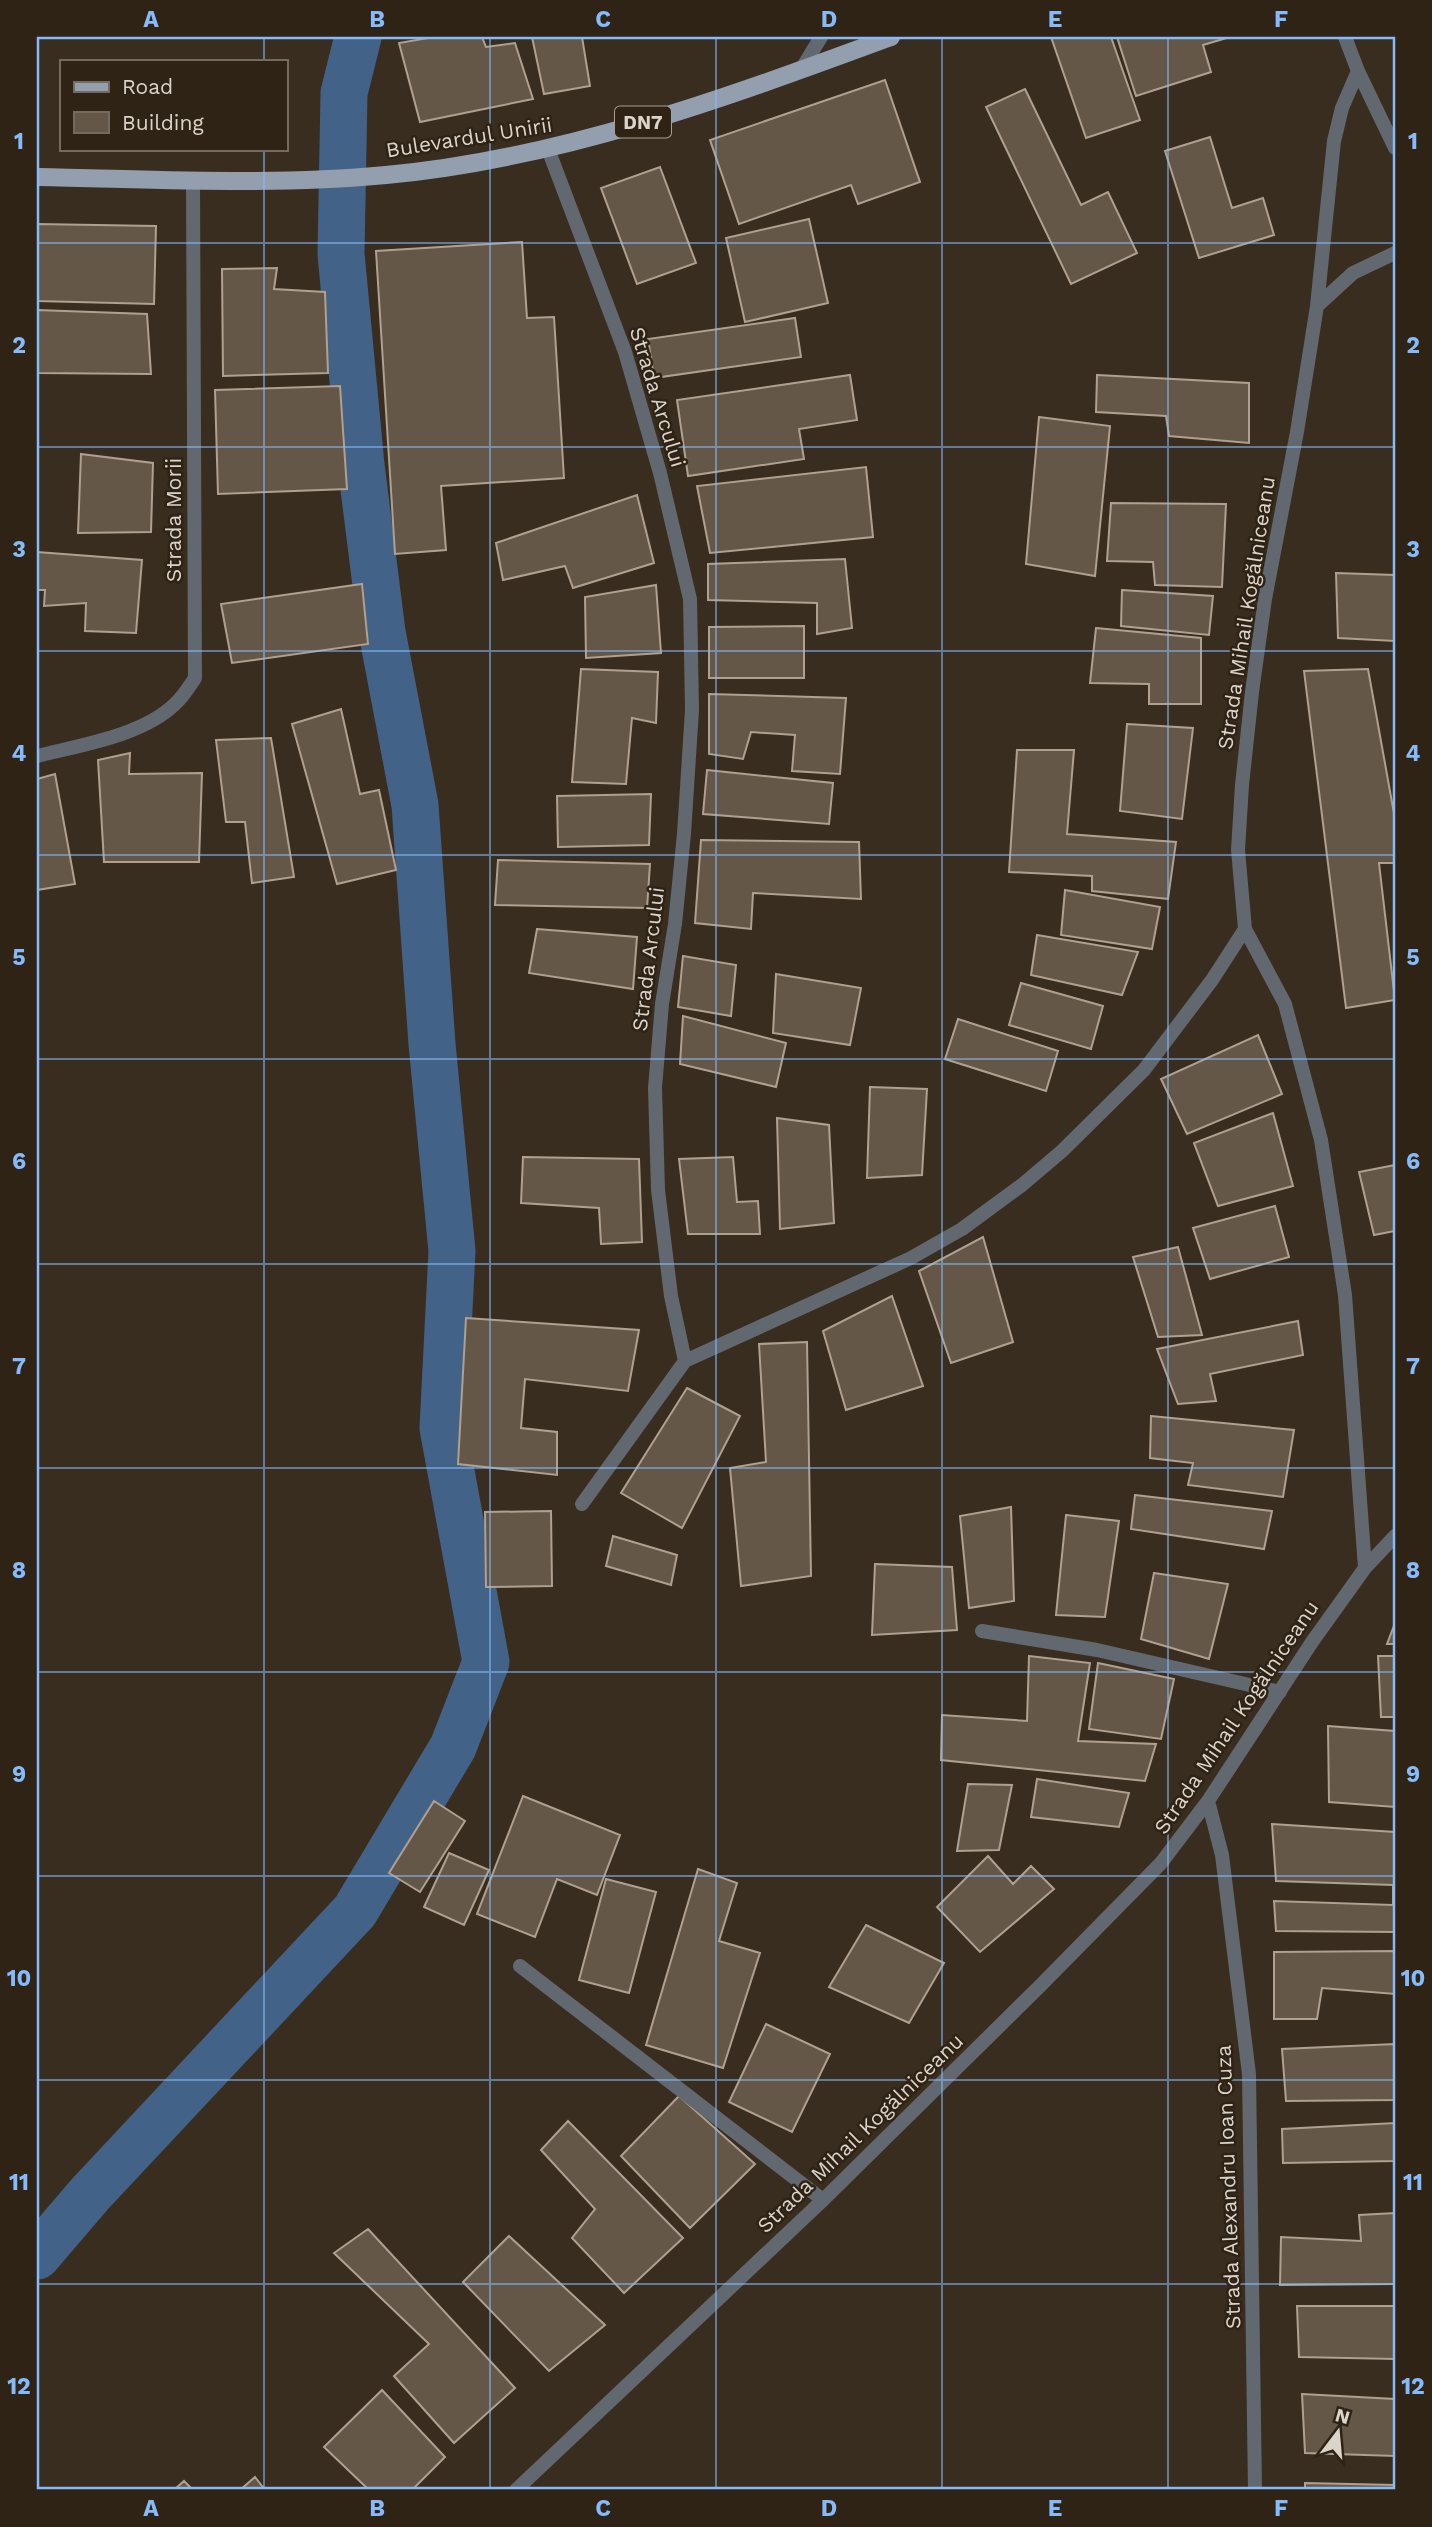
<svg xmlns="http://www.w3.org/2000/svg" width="1432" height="2527" viewBox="0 0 1432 2527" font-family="'Work Sans',sans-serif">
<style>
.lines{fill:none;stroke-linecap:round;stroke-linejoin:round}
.canal{stroke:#436287;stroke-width:47}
.building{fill:#655748;stroke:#afa08f;stroke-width:2}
.service{stroke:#62686f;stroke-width:14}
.minor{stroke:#62686f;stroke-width:14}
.primary{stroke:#939fae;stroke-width:18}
.grid{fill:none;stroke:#86bbfb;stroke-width:2;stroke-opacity:0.55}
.labels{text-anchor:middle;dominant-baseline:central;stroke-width:5;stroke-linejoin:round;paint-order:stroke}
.shield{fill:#2f2315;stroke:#a79f94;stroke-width:2}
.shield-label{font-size:19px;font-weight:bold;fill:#dbd4cb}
.street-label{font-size:21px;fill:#dbd4cb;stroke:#2f2315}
.neatline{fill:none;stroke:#86bbfb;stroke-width:2.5}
.grid-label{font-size:23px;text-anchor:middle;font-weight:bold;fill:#86bbfb}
</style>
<rect width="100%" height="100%" fill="#392d1f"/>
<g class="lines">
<path class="canal" d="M37 2256 90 2194 355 1911 453 1747 486 1662 443 1428 452 1251 432 1044 415 805 382 632 361 465 341 254 344 93 358 37"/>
</g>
<path class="building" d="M434 37H482L486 47 515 43 533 99 420 122 399 43Z
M532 37H582L590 86 544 94Z
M1051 37H1111L1140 120 1086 138Z
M1117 37H1230L1203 45 1211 72 1136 96Z
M885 80 920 182 858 204 851 185 739 224 710 140Z
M1025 89 1081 205 1108 192 1137 253 1071 284 986 107Z
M1210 137 1232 208 1263 198 1274 235 1199 258 1165 151Z
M660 167 696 263 637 284 601 188Z
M809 219 828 303 745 322 726 238Z
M37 224 156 226 154 304 37 301Z
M522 242 527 318 554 317 564 478 441 486 446 550 395 554 376 251Z
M277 268 274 289 325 292 328 373 223 376 222 269Z
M37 310 147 314 151 374 37 373Z
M795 318 801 357 654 378 648 339Z
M850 375 857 420 799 429 804 459 688 476 677 400Z
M1097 375 1249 383V443L1169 436 1166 416 1096 412Z
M340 386 347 489 218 494 215 390Z
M1039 417 1110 426 1095 576 1026 564Z
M81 454 153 463 151 532 78 533Z
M866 467 873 537 710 553 697 486Z
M637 495 654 563 573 588 565 566 503 580 496 543Z
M1111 503 1226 504 1222 587 1155 585 1153 562 1107 561Z
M37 552 142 560 136 633 85 631 86 603 44 606 45 590H37Z
M845 559 852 628 817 634V603L708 600V564Z
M1336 573 1395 575V641L1338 638Z
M362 584 368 644 232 663 221 604Z
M656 585 661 653 586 658 585 597Z
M1122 590 1213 596 1209 635 1121 626Z
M804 626V678H709V627Z
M1096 628 1201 638V704H1149V684L1090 683Z
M581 669 658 672 656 723 632 718 626 784 572 782Z
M1368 669 1395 819V863H1379L1395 1000 1346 1008 1304 671Z
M709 694 846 698 840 774 792 771 795 735 751 732 743 759 709 754Z
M341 709 360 794 379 790 396 870 337 884 292 724Z
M1127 724 1193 728 1182 819 1120 811Z
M271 738 294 877 252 883 245 822H226L216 740Z
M1017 750H1074L1067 834 1176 842 1168 899 1092 891V876L1009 872Z
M130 753 129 774 202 773 199 862H104L98 760Z
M707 770 833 783 829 824 703 814Z
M55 774 75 884 37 890V779Z
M651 794 649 845 558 847 557 796Z
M701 840 859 842 861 899 753 893 751 929 695 923Z
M498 860 650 864 647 908 495 905Z
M1065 890 1160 907 1152 949 1061 935Z
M537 929 637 937 633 989 529 973Z
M1037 935 1138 952 1122 995 1031 975Z
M683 956 736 965 731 1016 678 1007Z
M776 974 861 988 850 1045 773 1033Z
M1021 983 1103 1006 1091 1049 1009 1025Z
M683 1016 786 1043 776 1087 680 1064Z
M958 1019 1058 1051 1046 1091 945 1059Z
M1258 1035 1282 1094 1187 1134 1161 1079Z
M870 1087 927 1089 922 1175 867 1178Z
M1273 1113 1293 1186 1218 1206 1194 1143Z
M777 1118 829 1125 834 1223 780 1229Z
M523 1157 639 1159 642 1242 601 1244 599 1208 521 1203Z
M733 1157 737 1202 758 1201 760 1234H688L679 1159Z
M1395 1165V1231L1374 1235 1359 1172Z
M1275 1206 1289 1257 1210 1279 1193 1228Z
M983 1237 1013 1342 951 1363 919 1271Z
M1178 1247 1202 1335 1158 1337 1133 1257Z
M892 1296 923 1386 846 1410 823 1331Z
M466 1318 639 1330 628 1391 525 1379 521 1428 557 1432V1475L458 1464Z
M1298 1321 1303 1355 1210 1374 1216 1401 1178 1404 1157 1349Z
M807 1342 811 1576 741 1586 730 1468 766 1462 759 1344Z
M687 1388 740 1416 682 1528 621 1493Z
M1151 1416 1294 1430 1283 1497 1188 1485 1193 1463 1150 1458Z
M1135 1495 1272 1511 1264 1549 1131 1529Z
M1011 1507 1014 1601 969 1608 960 1516Z
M551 1511 552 1586 486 1587 485 1512Z
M1066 1515 1119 1521 1105 1617 1056 1615Z
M613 1536 677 1555 671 1585 606 1566Z
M875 1564 952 1567 957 1630 872 1635Z
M1154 1573 1228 1584 1209 1659 1141 1639Z
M1395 1623V1644H1387Z
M1029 1656 1090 1663 1078 1741 1156 1744 1145 1781 941 1760 942 1715 1027 1721Z
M1378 1656H1395V1717H1381Z
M1098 1663 1174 1679 1161 1739 1089 1729Z
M1328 1726 1395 1731V1807L1329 1802Z
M1037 1779 1129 1793 1119 1827 1031 1817Z
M968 1784 1012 1785 999 1850 957 1851Z
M523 1796 620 1835 597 1895 557 1879 535 1937 477 1914Z
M434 1801 465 1821 420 1892 389 1873Z
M1272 1824 1395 1832V1932L1276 1931 1274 1901 1393 1905V1885L1276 1881Z
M449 1853 489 1870 464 1925 424 1907Z
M988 1856 1013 1884 1031 1866 1054 1889 980 1952 937 1907Z
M698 1869 737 1883 719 1941 760 1953 723 2068 646 2045Z
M606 1879 656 1892 629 1993 579 1980Z
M866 1925 944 1963 909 2023 829 1987Z
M1395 1951V1994L1322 1988 1317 2019H1274V1952Z
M766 2024 830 2054 792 2132 729 2102Z
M1395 2044V2100L1286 2101 1282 2049Z
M679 2096 755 2164 690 2228 621 2156Z
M568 2121 683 2238 624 2293 572 2238 595 2209 541 2150Z
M1395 2123V2161L1283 2163 1282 2129Z
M1395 2213V2284L1280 2285 1281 2237 1361 2241 1359 2215Z
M368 2229 515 2388 454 2443 394 2376 429 2344 334 2253Z
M509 2236 605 2325 549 2371 463 2282Z
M1297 2306H1395V2359L1299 2357Z
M382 2390 445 2457 412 2490H369L324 2447Z
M1302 2394 1395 2399V2456L1305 2453Z
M255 2477 265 2490H240Z
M184 2481 193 2490H174Z
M1305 2483 1395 2485V2490H1305Z"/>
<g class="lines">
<path class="service" d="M520 1966 823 2200"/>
<path class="minor" d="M1345 37 1358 71 1395 148
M801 70 821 37
M548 149 625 352 660 473 690 599 692 710 684 834 675 924 662 1004 655 1088 658 1190 671 1296 685 1361 911 1258 962 1229 1022 1185 1062 1151 1144 1070 1212 980 1245 929
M1317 306 1353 273 1395 253
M37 756C80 745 142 736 175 704 183 697 189 687 195 678L193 180
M582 1504 685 1361
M1365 1568 1395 1536
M982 1631 1097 1650 1280 1692
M1208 1801 1222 1855 1249 2074 1255 2490
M516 2490 823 2200 1040 1986 1161 1863 1208 1801 1312 1642 1365 1568 1345 1295 1321 1140 1285 1004 1245 929 1238 850 1242 785 1252 692 1265 599 1297 432 1317 306 1334 141 1342 108 1358 71"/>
<path class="primary" d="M37 177C153 179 270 186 386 175 561 159 728 97 891 37"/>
</g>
<path class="grid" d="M264 37V61M490 37V2490M716 37V2490M942 37V2490M1168 37V2490M264 149V2490M37 243H1395M37 447H1395M37 651H1395M37 855H1395M37 1059H1395M37 1264H1395M37 1468H1395M37 1672H1395M37 1876H1395M37 2080H1395M37 2284H1395"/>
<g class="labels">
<rect class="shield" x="615" y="106.5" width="56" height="31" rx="5"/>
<g class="shield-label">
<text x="643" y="122">DN7</text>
</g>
<g class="street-label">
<text transform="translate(469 137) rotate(-9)">Bulevardul Unirii</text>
<text transform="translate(658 397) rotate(73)">Strada Arcului</text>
<text transform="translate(173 520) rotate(-90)">Strada Morii</text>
<text transform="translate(1246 613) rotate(-81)">Strada Mihail Kogălniceanu</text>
<text transform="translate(648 959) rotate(-83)">Strada Arcului</text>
<text transform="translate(1236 1717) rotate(-56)">Strada Mihail Kogălniceanu</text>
<text transform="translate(860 2133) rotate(-44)">Strada Mihail Kogălniceanu</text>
<text transform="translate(1228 2187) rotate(-92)">Strada Alexandru Ioan Cuza</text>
</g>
</g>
<rect width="1432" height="2527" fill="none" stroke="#2f2315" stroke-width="77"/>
<rect x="60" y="60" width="228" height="91" fill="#2f2315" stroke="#746a5e" stroke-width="2"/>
<rect x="74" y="82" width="35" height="10" fill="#939fae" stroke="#746a5e" stroke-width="2"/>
<text x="122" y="94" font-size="21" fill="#dbd4cb">Road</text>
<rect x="74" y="112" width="35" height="21" fill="#655748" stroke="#746a5e" stroke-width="2"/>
<text x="122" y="130" font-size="21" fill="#dbd4cb">Building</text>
<g transform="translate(1338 2432) rotate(16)" stroke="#2f2315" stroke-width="5" paint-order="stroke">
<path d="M0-5L12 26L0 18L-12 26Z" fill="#dbd4cb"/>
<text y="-10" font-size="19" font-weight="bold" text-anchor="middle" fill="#dbd4cb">N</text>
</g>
<rect x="38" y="38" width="1356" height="2450" class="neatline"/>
<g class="grid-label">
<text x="151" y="27">A</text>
<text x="377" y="27">B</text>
<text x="603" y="27">C</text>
<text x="829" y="27">D</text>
<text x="1055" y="27">E</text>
<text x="1281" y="27">F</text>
<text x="19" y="149">1</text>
<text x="1413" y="149">1</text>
<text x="19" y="353">2</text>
<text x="1413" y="353">2</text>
<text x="19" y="557">3</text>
<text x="1413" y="557">3</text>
<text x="19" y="761">4</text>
<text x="1413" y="761">4</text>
<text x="19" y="965">5</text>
<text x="1413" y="965">5</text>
<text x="19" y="1169">6</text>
<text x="1413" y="1169">6</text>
<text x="19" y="1374">7</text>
<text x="1413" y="1374">7</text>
<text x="19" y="1578">8</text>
<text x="1413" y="1578">8</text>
<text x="19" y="1782">9</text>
<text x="1413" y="1782">9</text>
<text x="19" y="1986">10</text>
<text x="1413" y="1986">10</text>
<text x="19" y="2190">11</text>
<text x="1413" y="2190">11</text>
<text x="19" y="2394">12</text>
<text x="1413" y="2394">12</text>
<text x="151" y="2516">A</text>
<text x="377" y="2516">B</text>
<text x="603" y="2516">C</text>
<text x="829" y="2516">D</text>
<text x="1055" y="2516">E</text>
<text x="1281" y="2516">F</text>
</g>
</svg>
